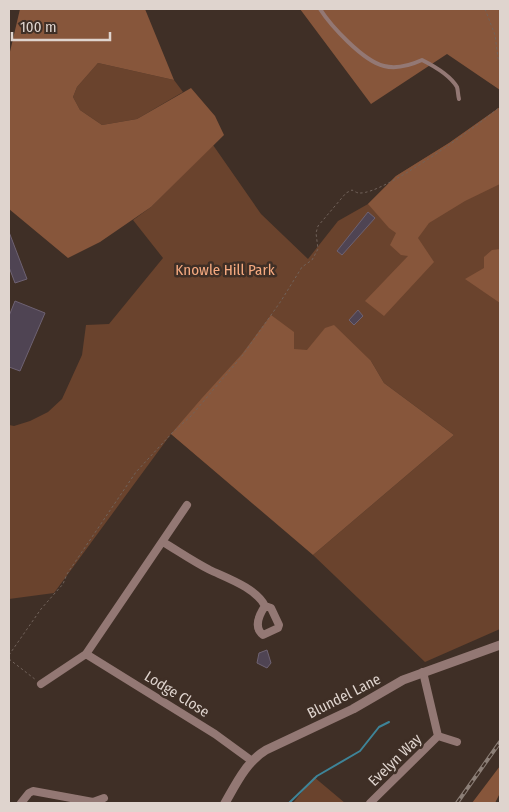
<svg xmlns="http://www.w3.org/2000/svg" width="509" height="812" viewBox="0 0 509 812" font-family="'Fira Sans Condensed',sans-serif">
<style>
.green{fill:#6a432d}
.forest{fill:#87563b}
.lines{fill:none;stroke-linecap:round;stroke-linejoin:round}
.stream{stroke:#3e8498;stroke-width:2}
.building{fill:#4f4453;stroke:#6e6272}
.path{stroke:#71625a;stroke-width:1;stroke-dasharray:2.5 2.5;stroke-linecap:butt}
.service{stroke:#937874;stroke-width:4}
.minor{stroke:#937874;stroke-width:8}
.tertiary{stroke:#937874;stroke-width:9}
.rail-casing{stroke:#8b7e76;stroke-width:4}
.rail{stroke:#3f2f26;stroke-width:2;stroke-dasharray:5.5;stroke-linecap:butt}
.labels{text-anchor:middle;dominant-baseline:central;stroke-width:5;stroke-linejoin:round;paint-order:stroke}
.park-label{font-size:15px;fill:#f6aa80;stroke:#3f2f26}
.street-label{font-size:15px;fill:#dfd4ce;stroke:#3f2f26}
</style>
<rect width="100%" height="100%" fill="#3f2f26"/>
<path class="green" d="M98 63 174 80 183 92 137 119 102 125 80 110 73 97 77 87Z
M500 107V629L425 662 313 555 454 435 384 383 371 361 237 489 171 434 54 593 9 599V425L14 426 30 421 48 412 62 399 82 355 86 325 109 324 163 258 133 220 151 207 213 145 261 214 308 259 338 221 368 204 396 176 449 143Z
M314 777 345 803H293Z"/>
<path class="forest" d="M20 9H145L174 80 98 63 77 87 73 97 80 110 102 125 137 119 191 88 215 116 224 135 151 207 100 242 68 258 9 209V56Z
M300 9H500V90L447 54 371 104Z
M500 107V184L465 201 429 223 418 238 434 262 384 316 365 301 408 256 401 255 390 245 396 233 389 228 368 204 396 176 449 143Z
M500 249V303L465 279 484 268V257L492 250Z
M271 315 294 332V349L307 350 325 328 334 325 371 361 384 383 454 435 313 555 171 434 202 398 242 354Z
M500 766V793L495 803H472Z"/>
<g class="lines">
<path class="stream" d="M289 803 317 776 360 751 379 727 389 722"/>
</g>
<path class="building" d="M368 212 375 218 342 255 337 251Z
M9 232 27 279 15 283 9 267Z
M15 301 45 313 20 371 9 367V316Z
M358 310 363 316 354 325 349 320Z
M267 650 271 663 267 668 257 663 259 653Z"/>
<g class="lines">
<path class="path" d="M485 9 495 35 498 58 500 64
M9 655 41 609 63 584 67 574 136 472 173 432 191 416 242 356 281 301 302 267 312 260 318 249 316 233 318 226 346 193 352 190C354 191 357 193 359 193 384 195 478 125 500 107
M9 659 36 680"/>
<path class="service" d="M320 9C331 26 363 61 384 66 396 69 411 65 422 60 434 66 450 75 457 87 458 90 458 96 459 99"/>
<path class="minor" d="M163 542C178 551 194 562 210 570 227 578 256 588 265 606 259 615 253 627 263 635L278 628 279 625 271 608 265 606
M86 654 215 734 252 761
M41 684 86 654 187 505
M438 736 457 742
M21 803 29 793 33 791 93 802 104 798
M370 803 438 736 423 672"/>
<path class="tertiary" d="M225 803C236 784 246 762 266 750L353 709 403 680 500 645"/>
<g class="rail-casing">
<path id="rail" d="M457 803 500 742"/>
</g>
<use href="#rail" class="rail"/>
</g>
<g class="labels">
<g class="park-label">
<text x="225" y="270">Knowle Hill Park</text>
</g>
<g class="street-label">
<text transform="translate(177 694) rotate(32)">Lodge Close</text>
<text transform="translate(344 696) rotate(-27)">Blundel Lane</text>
<text transform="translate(395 760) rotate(-44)">Evelyn Way</text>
</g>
</g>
<rect width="509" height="812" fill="none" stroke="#dfd4ce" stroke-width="20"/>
<path d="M12 32v8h98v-8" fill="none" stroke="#dfd4ce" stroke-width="2.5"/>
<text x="20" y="32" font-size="15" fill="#dfd4ce" stroke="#3f2f26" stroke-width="4" paint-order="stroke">100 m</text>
</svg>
